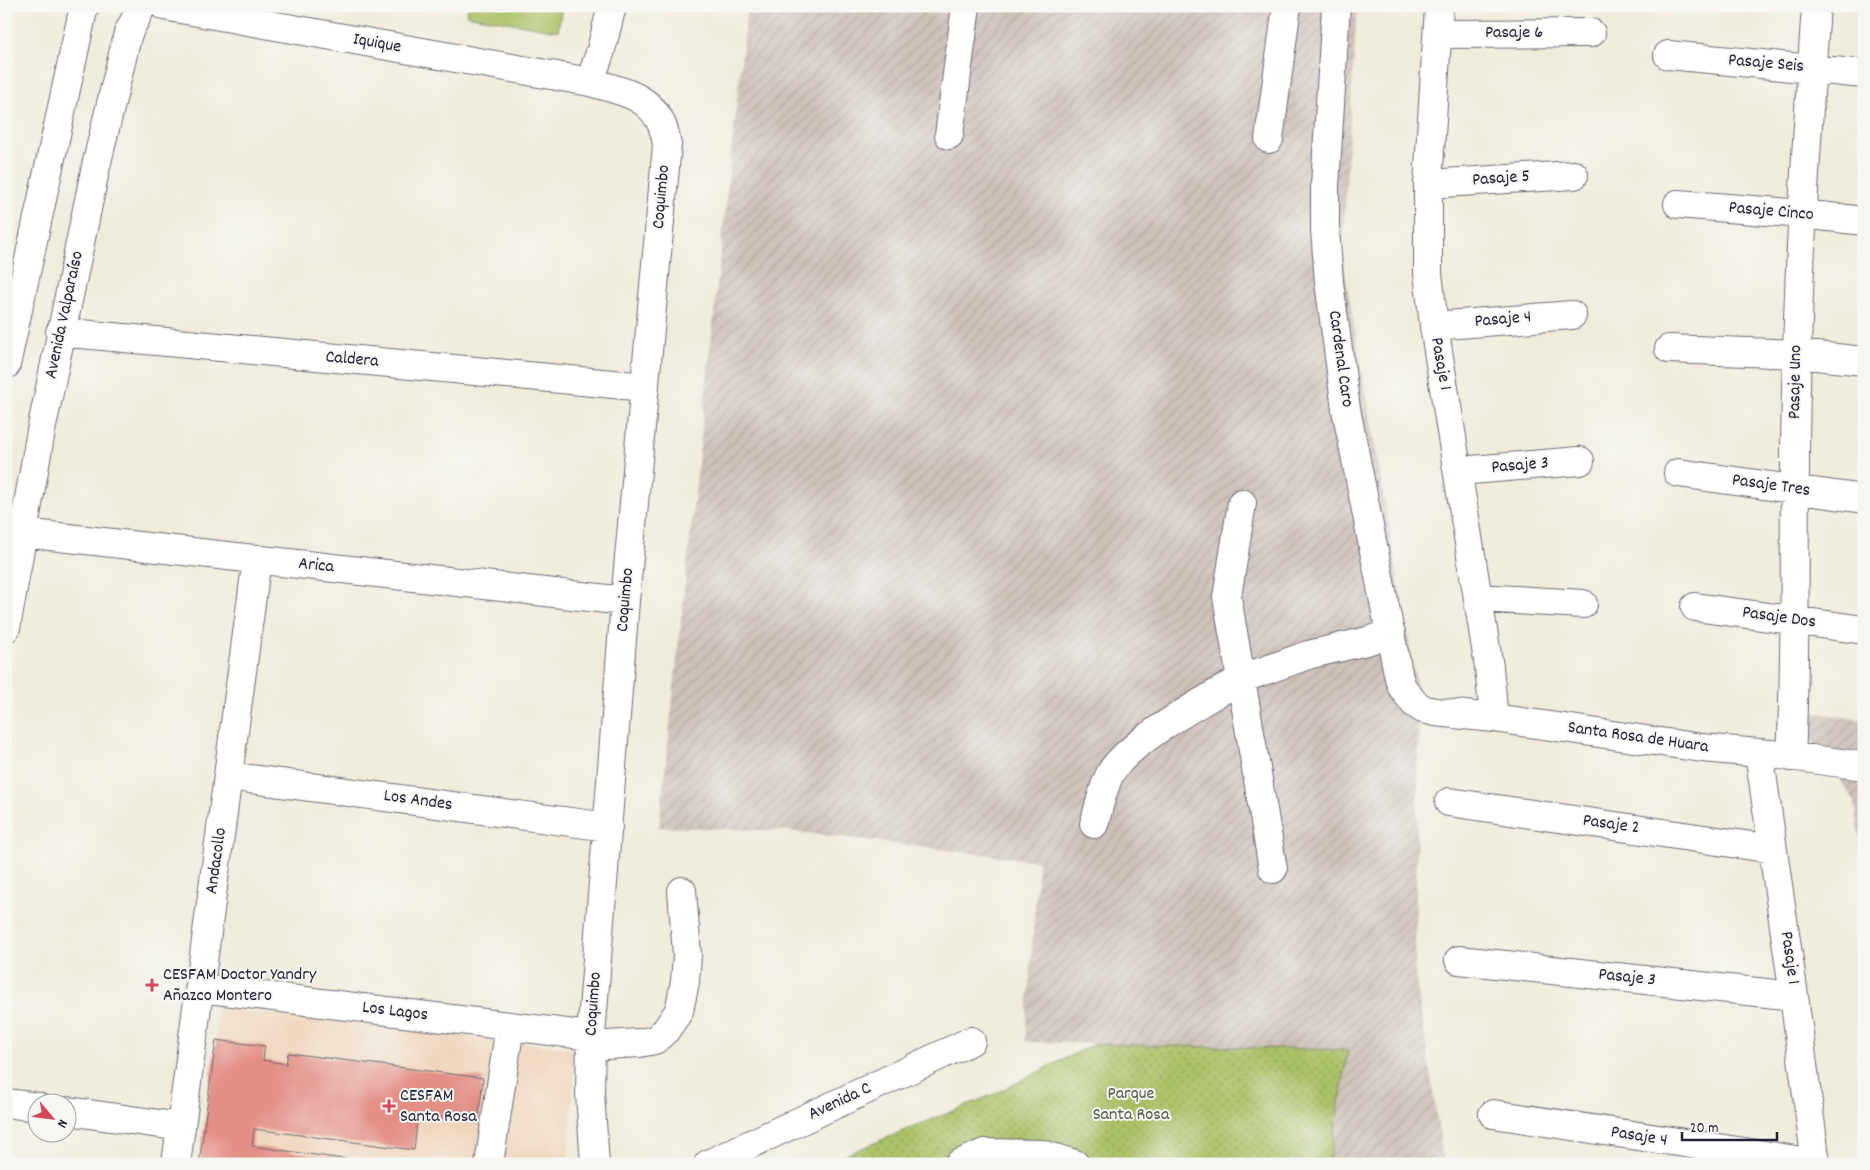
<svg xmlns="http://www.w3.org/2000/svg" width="1870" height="1170" viewBox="0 0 1870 1170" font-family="Dekko,sans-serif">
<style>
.built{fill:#f0d5bc}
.industrial{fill:url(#industrial-furrows)}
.park{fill:url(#park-dots);stroke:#667250}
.pitch{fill:#abc166;stroke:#667250}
.building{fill:#e38f86}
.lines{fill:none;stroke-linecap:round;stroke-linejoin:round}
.minor-casing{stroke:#6a6973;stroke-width:30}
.minor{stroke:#fff;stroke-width:28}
.poi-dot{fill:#d1495b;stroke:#f6f6f2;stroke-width:2}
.labels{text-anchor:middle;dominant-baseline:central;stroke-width:4;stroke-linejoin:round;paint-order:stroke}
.street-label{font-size:18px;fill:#22223b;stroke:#f6f6f2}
.poi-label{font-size:18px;fill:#22223b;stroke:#f6f6f2;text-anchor:start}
.park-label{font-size:18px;fill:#525a4a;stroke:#f6f6f2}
</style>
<defs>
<pattern id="industrial-furrows" width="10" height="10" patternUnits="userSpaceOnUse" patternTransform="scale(1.25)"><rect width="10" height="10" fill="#cec1b9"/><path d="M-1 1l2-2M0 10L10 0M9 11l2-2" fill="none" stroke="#b1a6a0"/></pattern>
<pattern id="park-dots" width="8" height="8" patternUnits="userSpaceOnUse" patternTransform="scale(1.25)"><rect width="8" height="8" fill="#abc166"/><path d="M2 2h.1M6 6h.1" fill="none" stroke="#8b9c55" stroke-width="1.8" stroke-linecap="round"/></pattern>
</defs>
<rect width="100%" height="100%" fill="#f6f6f2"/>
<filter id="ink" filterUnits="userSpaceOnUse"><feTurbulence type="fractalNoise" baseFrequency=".02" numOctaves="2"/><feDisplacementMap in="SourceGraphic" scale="10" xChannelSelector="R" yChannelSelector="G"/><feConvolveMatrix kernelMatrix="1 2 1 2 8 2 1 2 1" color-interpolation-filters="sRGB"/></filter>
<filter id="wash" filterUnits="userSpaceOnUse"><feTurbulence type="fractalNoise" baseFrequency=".0096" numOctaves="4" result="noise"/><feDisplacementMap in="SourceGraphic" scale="20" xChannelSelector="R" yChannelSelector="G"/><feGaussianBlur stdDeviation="1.12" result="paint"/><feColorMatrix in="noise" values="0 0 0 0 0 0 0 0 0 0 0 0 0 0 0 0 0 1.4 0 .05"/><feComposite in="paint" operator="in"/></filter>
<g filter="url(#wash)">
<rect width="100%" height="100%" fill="#f0ecda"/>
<path class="built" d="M216 1007 576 1049 568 1164H199L216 1040Z"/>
<path class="industrial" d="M747 6H1357L1342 256 1419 700 1415 972 1444 1164H1327L1331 1153 1347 1050 1025 1042 1038 861 789 831 659 827Z
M1790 709 1864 720V881L1855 802Z"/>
<path class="park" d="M1094 1044 1348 1050 1331 1153 1327 1164H823L992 1095Z"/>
<path class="pitch" d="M468 6H562L558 31 466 15Z"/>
<g id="blocks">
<path class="building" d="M216 1040 265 1046 263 1060 286 1064 288 1053 483 1078 478 1123 418 1115 414 1150 254 1129 252 1146 378 1164H199Z"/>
</g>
</g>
<g filter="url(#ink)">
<use href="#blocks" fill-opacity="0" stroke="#6a6973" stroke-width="1"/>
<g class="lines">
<g class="minor-casing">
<path id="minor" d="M164 6 590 82C629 93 661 98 667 145L625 601 591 1036 590 1094 595 1164
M1336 6 1325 186V229L1329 282 1346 409 1399 678 1402 687 1414 703 1423 709 1435 712 1494 718 1702 748 1781 755 1864 766
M1439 6 1428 184V273L1434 326 1489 667 1494 718
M1438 34 1591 33
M1668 55 1864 74
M590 82 601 50 612 6
M949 135 966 6
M1269 139 1287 6
M1428 184 1574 175
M1678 204 1803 214 1864 221
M1434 326 1572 315
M60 332 645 387
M1669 349 1797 354 1864 361
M6 365 84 6
M1459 471 1580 461
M1678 473 1864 499
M1242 503 1227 597 1241 679 1308 655 1367 641 1391 633
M6 531 625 601
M1478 598 1583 604
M1695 607 1864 630
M6 628 41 431 96 166 128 33 142 6
M1759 753 1794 996 1816 1164
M1791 757C1798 623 1792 488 1797 353 1800 237 1808 122 1816 6
M228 776 608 827
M1449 802 1773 849
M1094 824C1099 808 1102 791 1109 776 1123 744 1209 698 1241 679L1273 869
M1459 960 1794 996
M200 988 591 1036
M591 1046 639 1043 655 1040 666 1030 679 1011 685 982 687 955 682 891
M6 1103 38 1107
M68 1111 181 1127
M1493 1114 1816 1163
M176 1164 257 559
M489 1164 510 1026
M708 1164 971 1041
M959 1164 984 1153 1043 1154 1075 1164"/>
</g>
<use href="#minor" class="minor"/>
</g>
</g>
<g class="poi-dot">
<path d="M149.5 977.5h5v5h5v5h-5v5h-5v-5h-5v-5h5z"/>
<path d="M386.5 1098.5h5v5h5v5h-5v5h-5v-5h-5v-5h5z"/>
</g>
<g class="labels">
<g class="street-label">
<text x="1514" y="33">Pasaje 6</text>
<text transform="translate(377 44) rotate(10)">Iquique</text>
<text transform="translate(1766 64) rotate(5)">Pasaje Seis</text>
<text transform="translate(1501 179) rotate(-4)">Pasaje 5</text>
<text transform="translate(662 197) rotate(-85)">Coquimbo</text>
<text transform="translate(1771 212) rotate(5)">Pasaje Cinco</text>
<text transform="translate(65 315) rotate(-78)">Avenida Valparaíso</text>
<text transform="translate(1503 320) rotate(-5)">Pasaje 4</text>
<text transform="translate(1340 359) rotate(82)">Cardenal Caro</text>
<text transform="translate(352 360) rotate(5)">Caldera</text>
<text transform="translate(1440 364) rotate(80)">Pasaje 1</text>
<text transform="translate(1796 382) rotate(-89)">Pasaje Uno</text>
<text transform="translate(1520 466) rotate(-5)">Pasaje 3</text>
<text transform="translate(1771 486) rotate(8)">Pasaje Tres</text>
<text transform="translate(316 566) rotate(6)">Arica</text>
<text transform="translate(626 600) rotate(-85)">Coquimbo</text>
<text transform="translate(1779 618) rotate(8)">Pasaje Dos</text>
<text transform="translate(1638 738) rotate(8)">Santa Rosa de Huara</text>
<text transform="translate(418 801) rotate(8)">Los Andes</text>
<text transform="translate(1611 825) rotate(8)">Pasaje 2</text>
<text transform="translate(217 861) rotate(-82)">Andacollo</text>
<text transform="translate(1789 958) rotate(82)">Pasaje 1</text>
<text transform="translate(1627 978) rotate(6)">Pasaje 3</text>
<text transform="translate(594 1004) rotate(-86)">Coquimbo</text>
<text transform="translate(395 1012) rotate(7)">Los Lagos</text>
<text transform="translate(840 1102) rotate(-25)">Avenida C</text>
<text transform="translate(1639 1137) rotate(9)">Pasaje 4</text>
</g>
<g class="poi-label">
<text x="163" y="975">CESFAM Doctor Yandry<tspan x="163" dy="21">Añazco Montero</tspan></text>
<text x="400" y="1096">CESFAM<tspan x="400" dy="21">Santa Rosa</tspan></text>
</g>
<g class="park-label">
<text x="1131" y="1094">Parque<tspan x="1131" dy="21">Santa Rosa</tspan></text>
</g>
</g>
<rect width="1870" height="1170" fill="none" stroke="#f6f6f2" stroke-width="25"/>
<g transform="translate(52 1118) rotate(119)"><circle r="24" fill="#f6f6f2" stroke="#a1a1a9"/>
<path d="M0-4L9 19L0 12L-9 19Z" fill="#d1495b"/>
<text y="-8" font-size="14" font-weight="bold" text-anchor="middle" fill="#22223b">N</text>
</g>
<path d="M1682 1132v8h95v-8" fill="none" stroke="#22223b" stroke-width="2.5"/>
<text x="1690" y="1132" font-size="15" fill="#22223b" stroke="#f6f6f2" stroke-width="4" paint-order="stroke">20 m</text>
</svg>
